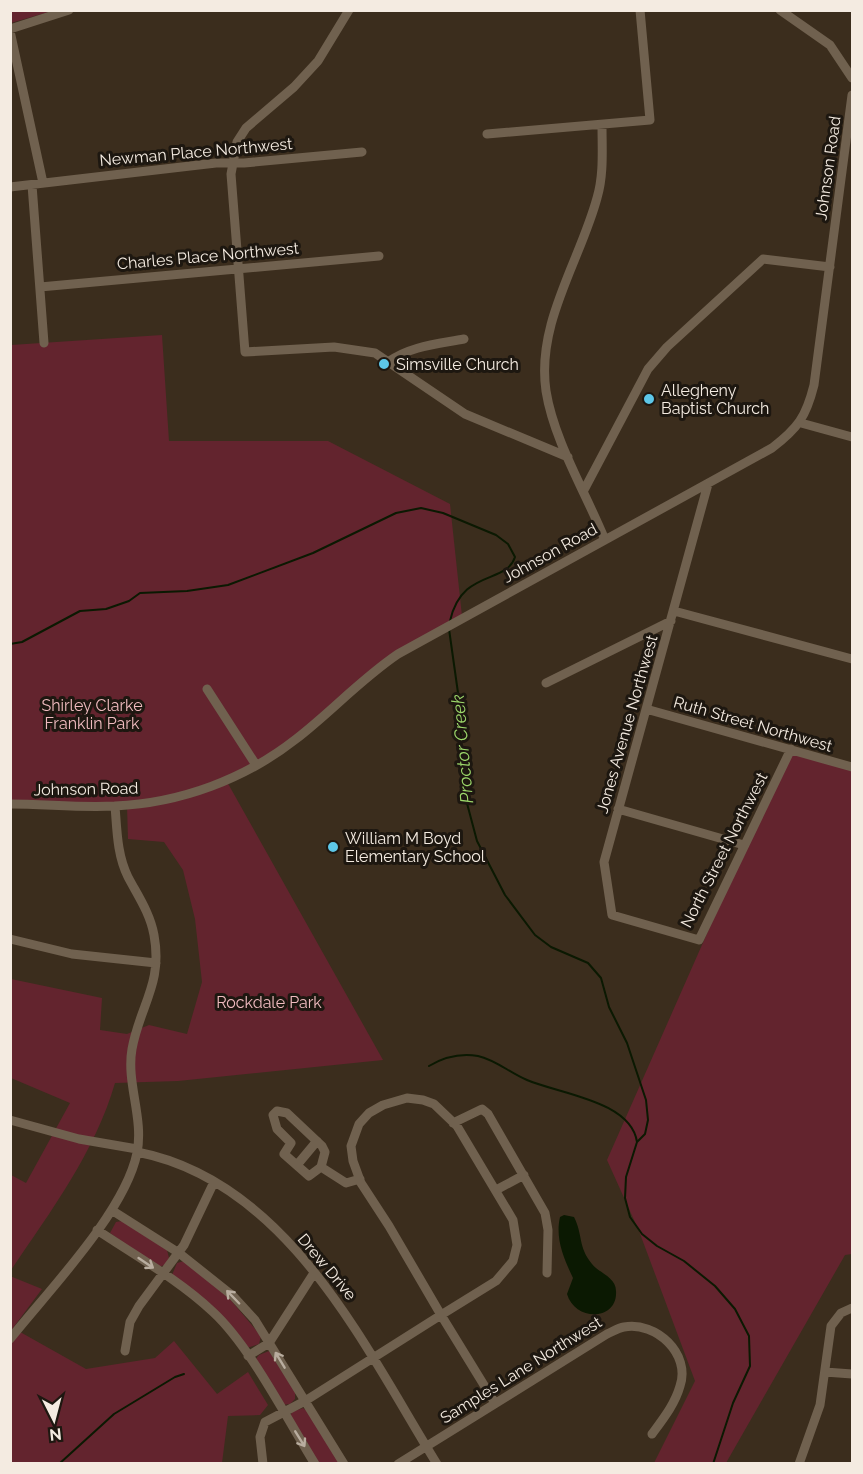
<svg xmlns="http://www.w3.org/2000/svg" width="863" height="1474" viewBox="0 0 863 1474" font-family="Raleway,sans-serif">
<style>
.green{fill:#63242e}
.water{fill:#0b1902}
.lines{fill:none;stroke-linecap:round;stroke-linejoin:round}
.stream{stroke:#0b1902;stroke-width:2}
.minor{stroke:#70614f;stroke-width:9}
.oneway{stroke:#b9ad9f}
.poi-dot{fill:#5dc7e8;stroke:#1d1710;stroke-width:2}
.labels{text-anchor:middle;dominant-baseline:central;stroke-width:6;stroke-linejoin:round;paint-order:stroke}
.street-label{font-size:16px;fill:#f4ebe1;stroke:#1d1710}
.poi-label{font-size:16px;fill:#f4ebe1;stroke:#1d1710;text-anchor:start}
.park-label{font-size:16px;fill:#f0bbbf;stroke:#1d1710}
.water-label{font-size:18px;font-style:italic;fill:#9cd76a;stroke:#1d1710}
</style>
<rect width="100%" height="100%" fill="#3b2d1d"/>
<path class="green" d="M11 10H52V11L11 23Z
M162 335 169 441H328L450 504 462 616 420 640 312 728 226 780 383 1060 178 1081 115 1083C95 1152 51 1211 11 1270V1175L26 1183 70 1103 11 1078V979L102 998 100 1030 127 1034 149 1025 187 1034 202 982 195 919 183 870 164 842 128 839 127 805 11 803V345Z
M789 748 852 766V1254L845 1255 726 1463H654L695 1381 639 1231 607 1160Z
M122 1221 167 1250 169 1258 165 1265 158 1267 110 1233 116 1222Z
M184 1261 229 1298 261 1336 259 1344 247 1348 172 1275 177 1263Z
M10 1276 42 1289 13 1328 86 1369 155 1358 174 1341 217 1394 248 1372 268 1405 260 1415 228 1416 222 1463H11Z
M269 1351 295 1392V1399L290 1404 282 1405 255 1360 259 1355Z
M303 1408 307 1411 340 1463H318L290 1417 292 1412Z"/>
<path class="water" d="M564 1215 574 1217C583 1235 578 1247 592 1264 599 1273 616 1277 616 1291 618 1321 575 1322 567 1294L573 1278C564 1259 555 1239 560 1217Z"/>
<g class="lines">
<path class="stream" d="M449 629 459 700 464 792 477 841 505 895 535 935 551 947 588 963 601 978 609 1007 627 1043 646 1100 648 1120 645 1134 637 1142 626 1177 625 1198 630 1217 642 1234 657 1246 684 1261 715 1286 735 1309 749 1336 750 1366 733 1403 713 1464
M10 644 22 642 80 611 106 609 129 601 140 593 187 591 228 585 313 553 396 513 421 508 443 513 496 535 508 544 515 557C506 585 462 568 450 621
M429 1066C444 1057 460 1053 478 1056 496 1060 510 1073 527 1080 560 1094 631 1101 637 1142
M59 1464 114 1414 175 1377 184 1374"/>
<path class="minor" d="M349 10 318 61 294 87 246 128 237 142 231 174 245 352 334 347 375 353 465 414 568 457
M780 10 830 45 852 78
M10 29 69 10
M10 31 43 183
M602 125C602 149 604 175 597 198 580 261 536 323 546 391 554 441 586 493 605 540
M487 134 650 120 640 10
M32 185 44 343
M10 187 216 163H244L362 152
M40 287 379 256
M388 362C410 346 438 344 464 339
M801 423 852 437
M708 484 604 862 612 915 699 940 791 749
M584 490 648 369 667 347 763 259 830 267
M674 611 852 659
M546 683 671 621
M207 689 256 765
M646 709 852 767
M10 804C45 804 81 808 115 806 181 803 245 779 296 739 331 712 361 679 398 654L772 448C798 428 806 417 814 385L852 95
M618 809 744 845
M10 939 72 954 156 963
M10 1120 79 1139 137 1149
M453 1123 482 1109 488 1114 545 1213 548 1230 547 1273
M137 1152C288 1181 364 1346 437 1464
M297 1165 317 1141
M321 1167 309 1176 284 1154 291 1143 277 1129 273 1115 277 1111 287 1113 322 1146 325 1152 321 1167 346 1183 360 1179
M496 1190 524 1175
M113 1211 179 1253 233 1296 255 1320 344 1464
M97 1230C136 1256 179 1280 213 1312 250 1346 287 1419 315 1464
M10 1339C49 1290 125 1212 137 1153 144 1118 126 1083 132 1049 140 1005 163 984 154 935 150 913 138 896 128 877 117 855 117 830 115 806
M125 1351 130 1322 139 1306 184 1245 214 1182
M248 1356 269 1343 314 1273
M825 1372 852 1374
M263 1464 260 1437 265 1422 305 1401 441 1315 496 1281 513 1261 517 1245 513 1220 457 1126 434 1104 423 1100 407 1098 383 1105 369 1113 359 1124 351 1146 353 1161 361 1183 389 1226 441 1315 495 1403
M398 1464 607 1334C612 1332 618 1328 624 1327 656 1321 691 1354 680 1386 675 1404 663 1419 652 1434
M799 1464 820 1405 831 1326 841 1313 852 1308"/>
</g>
<defs><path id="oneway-shaft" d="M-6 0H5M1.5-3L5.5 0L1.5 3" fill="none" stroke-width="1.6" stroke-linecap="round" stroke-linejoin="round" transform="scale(1.5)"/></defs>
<g class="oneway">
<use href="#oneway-shaft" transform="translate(146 1263) rotate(34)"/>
<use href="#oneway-shaft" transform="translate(233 1297) rotate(-134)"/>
<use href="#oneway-shaft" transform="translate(280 1360) rotate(-121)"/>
<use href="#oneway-shaft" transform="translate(300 1439) rotate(58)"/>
</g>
<g class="poi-dot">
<circle cx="384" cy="364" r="6"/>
<circle cx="649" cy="399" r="6"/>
<circle cx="333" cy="847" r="6"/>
</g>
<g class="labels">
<g class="street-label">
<text transform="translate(196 152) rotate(-5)">Newman Place Northwest</text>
<text transform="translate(828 168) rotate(-82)">Johnson Road</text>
<text transform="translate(208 256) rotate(-5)">Charles Place Northwest</text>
<text transform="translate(550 553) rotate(-29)">Johnson Road</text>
<text transform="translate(627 724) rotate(-74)">Jones Avenue Northwest</text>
<text transform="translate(753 724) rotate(16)">Ruth Street Northwest</text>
<text transform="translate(86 789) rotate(-1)">Johnson Road</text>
<text transform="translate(724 850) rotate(-63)">North Street Northwest</text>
<text transform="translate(327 1267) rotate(50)">Drew Drive</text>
<text transform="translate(521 1370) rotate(-32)">Samples Lane Northwest</text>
</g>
<g class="poi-label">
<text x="396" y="364">Simsville Church</text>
<text x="661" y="390">Allegheny<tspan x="661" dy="18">Baptist Church</tspan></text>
<text x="345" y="838">William M Boyd<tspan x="345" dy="18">Elementary School</tspan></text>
</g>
<g class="park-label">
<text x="92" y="705">Shirley Clarke<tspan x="92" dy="18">Franklin Park</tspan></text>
<text x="269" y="1002">Rockdale Park</text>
</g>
<g class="water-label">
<text transform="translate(462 749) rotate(-95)">Proctor Creek</text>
</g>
</g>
<rect width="863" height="1474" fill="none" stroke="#f4ebe1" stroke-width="24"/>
<g transform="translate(54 1420) rotate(174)" stroke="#1d1710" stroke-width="4.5" paint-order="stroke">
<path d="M0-4.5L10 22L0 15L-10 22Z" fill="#f4ebe1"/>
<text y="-9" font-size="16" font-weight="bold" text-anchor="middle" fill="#f4ebe1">N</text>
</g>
</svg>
